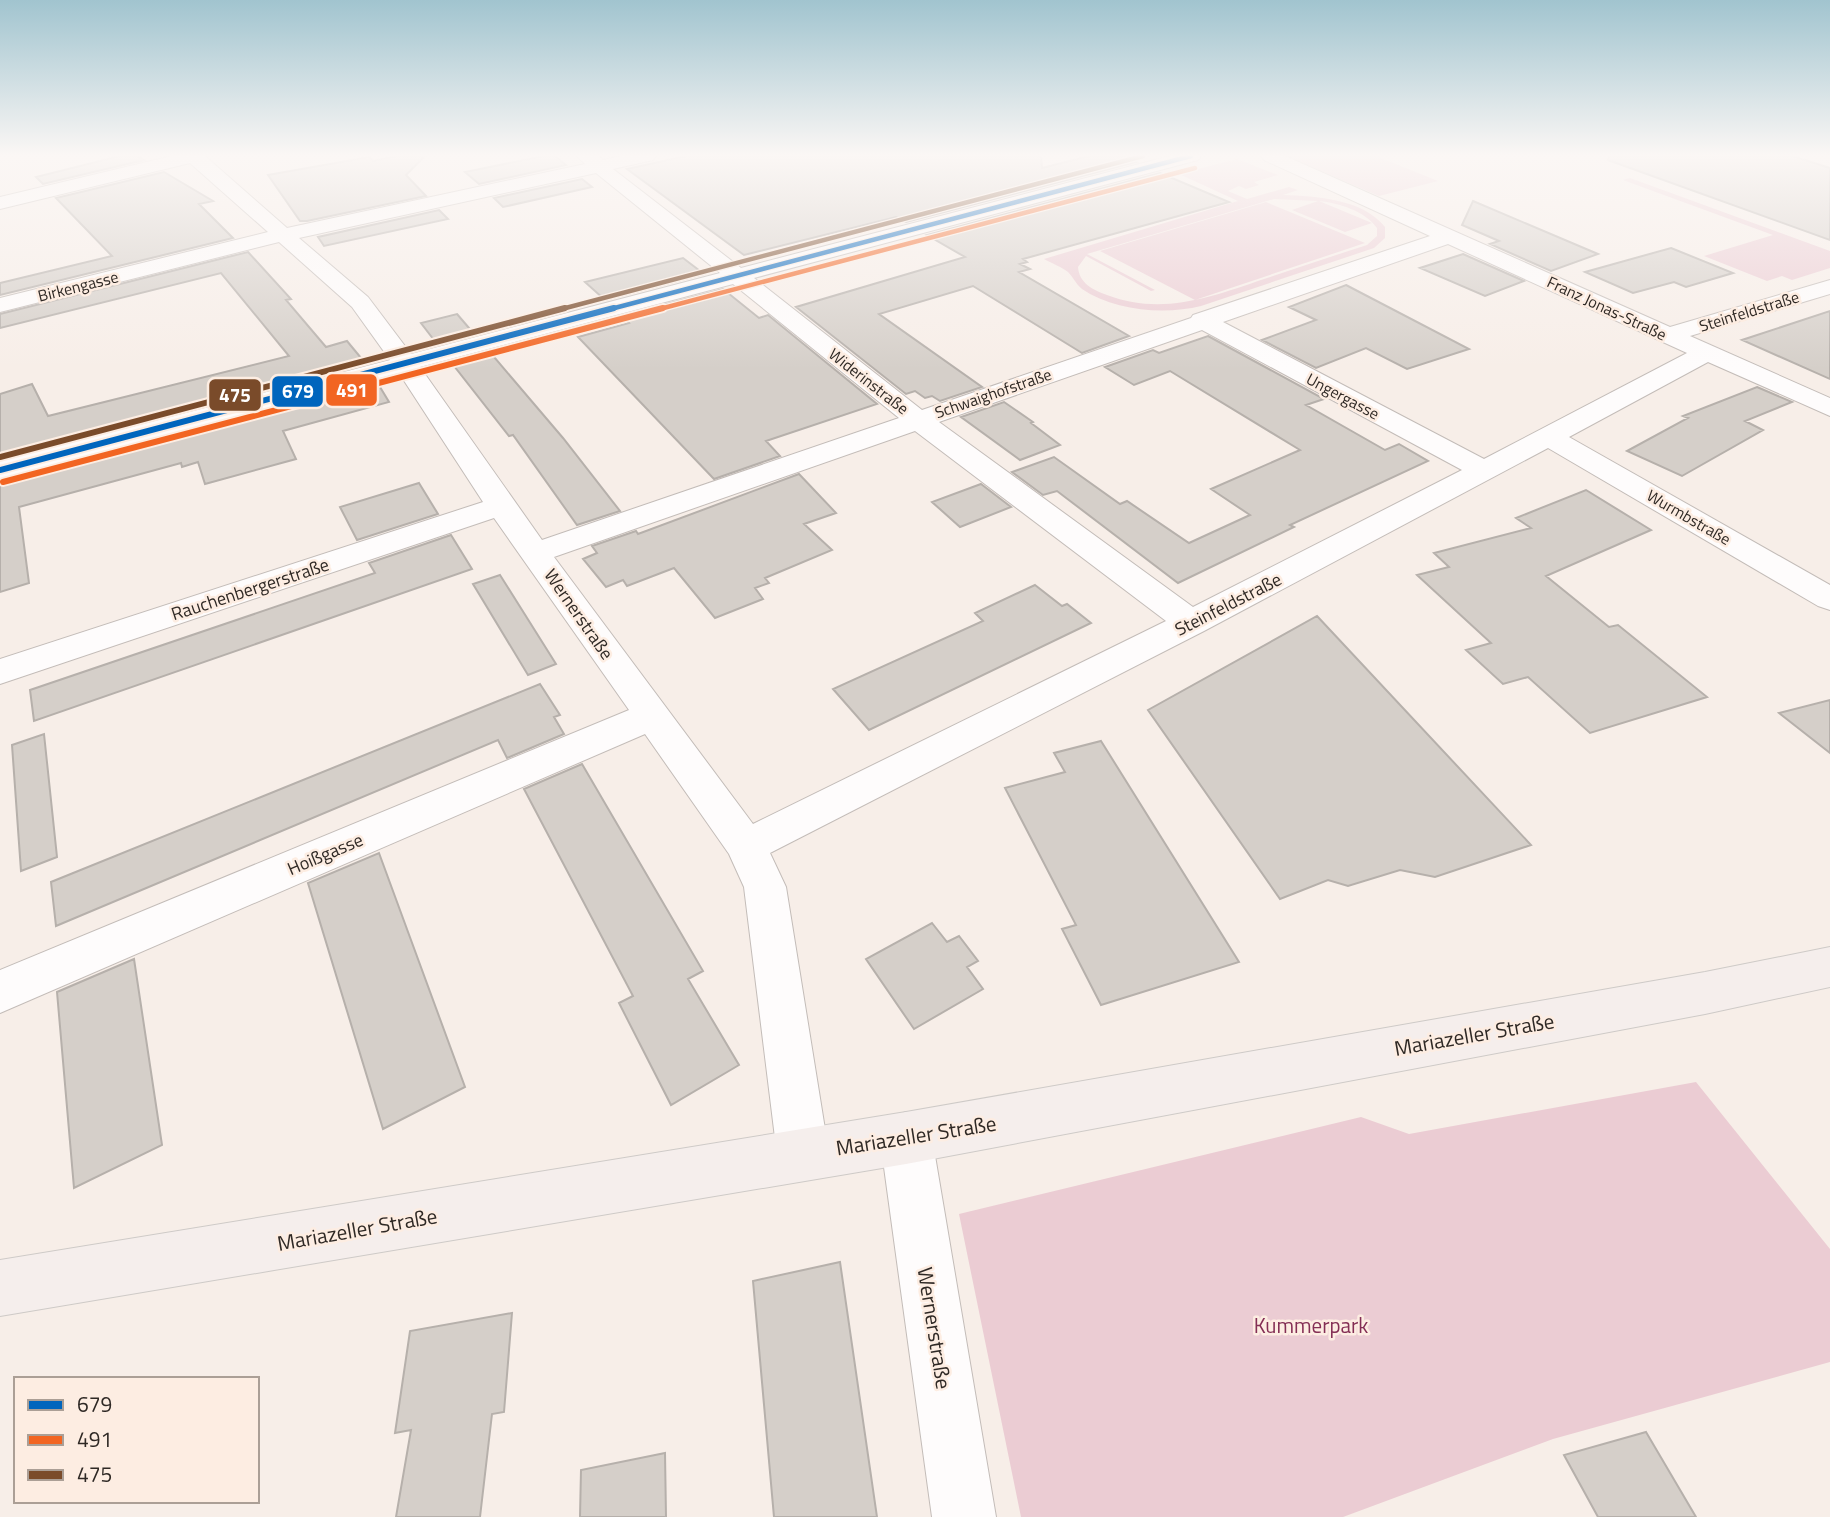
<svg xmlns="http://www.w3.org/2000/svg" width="1830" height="1517" viewBox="0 0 1830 1517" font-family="'Titillium Web',sans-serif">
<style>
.green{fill:#ebccd3;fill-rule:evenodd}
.building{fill:#d5cfc9;stroke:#b6b0ab;stroke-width:2}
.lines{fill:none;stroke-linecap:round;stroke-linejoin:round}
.minor-casing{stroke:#c3bcb8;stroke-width:2}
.major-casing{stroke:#cecac7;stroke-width:2}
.minor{fill:#fefcfc;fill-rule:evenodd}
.major{fill:#f5eeec;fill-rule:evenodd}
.bus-1-far1-casing{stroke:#fdede2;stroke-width:7}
.bus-1-casing{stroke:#fdede2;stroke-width:10}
.bus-2-far1-casing{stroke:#fdede2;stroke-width:7}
.bus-2-casing{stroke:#fdede2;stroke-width:10}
.bus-3-far1-casing{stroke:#fdede2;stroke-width:7}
.bus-3-casing{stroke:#fdede2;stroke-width:10}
.bus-1-far1{stroke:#0065bd;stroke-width:4.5}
.bus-1{stroke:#0065bd;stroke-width:6}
.bus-2-far1{stroke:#f26522;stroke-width:4.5}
.bus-2{stroke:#f26522;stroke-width:6}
.bus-3-far1{stroke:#7a4b2a;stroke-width:4.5}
.bus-3{stroke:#7a4b2a;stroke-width:6}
.labels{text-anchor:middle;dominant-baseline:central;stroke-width:5;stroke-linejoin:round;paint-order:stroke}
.far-street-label{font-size:16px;fill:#2f2925;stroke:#fdede2}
.street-label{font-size:18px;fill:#2f2925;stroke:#fdede2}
.near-street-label{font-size:21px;fill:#2f2925;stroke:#fdede2}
.near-park-label{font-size:21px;fill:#842f55;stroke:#fdede2}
.line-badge{stroke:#fdede2;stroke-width:2.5}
.badge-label{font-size:19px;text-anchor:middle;font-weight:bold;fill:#fff}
</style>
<rect width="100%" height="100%" fill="#f7eee8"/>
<path class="green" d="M1286 156H1376L1438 181 1379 196Z
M1237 159 1278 175 1254 182 1259 185 1246 189 1239 186 1228 191 1247 199 1289 187 1298 190 1283 195C1316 196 1363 199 1385 227V238L1374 248 1201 306C1165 315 1114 311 1082 289 1076 284 1073 277 1068 272 1062 267 1051 263 1044 259L1238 201 1179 174ZM1274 199 1318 201 1292 210 1345 232 1372 223 1319 201C1339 203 1365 211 1377 228V236L1367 245C1332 256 1298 268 1264 279 1211 297 1162 316 1107 295 1093 290 1079 283 1078 267L1086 256 1151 291 1155 290 1087 254Z
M1630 178 1830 251V268L1792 280 1782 276 1767 281 1704 256 1773 235 1623 180Z
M1266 202 1365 243 1195 300 1100 251Z
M1696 1082 1830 1249V1362L1553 1439 1343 1517H1021L959 1214 1361 1117 1409 1134Z"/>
<path class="building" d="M120 156H137L144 160 43 184 36 177Z
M397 156H425L406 175 426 196 307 221H300L268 175 369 157 373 161Z
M544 156H555L566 165 479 184 465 172Z
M686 156H1041L1042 168 1089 156H1122L1136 162 906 222 896 217 744 255 627 169Z
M1609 156H1793L1830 168V240L1608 160Z
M164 172 213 201 199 204 233 238 0 295V283L112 256 56 198Z
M1160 173 1229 202 1023 259 1027 262 1020 264 1030 269 1019 272 1129 336 1082 353 973 286 879 314 982 387 940 401 932 396 925 398 915 391 906 394 796 307 965 257 927 235Z
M582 179 592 187 503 207 494 198Z
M1473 201 1598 254 1551 271 1490 244 1499 241 1462 225Z
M439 210 448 219 324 246 318 237Z
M1671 248 1733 273 1686 287 1674 282 1633 293 1585 272Z
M248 252 291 299 286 300 326 347 347 341 366 364 0 458V394L32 384 48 416 289 356 221 273 0 328V314Z
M1463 254 1524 281 1485 296 1420 268Z
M683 258 704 274 605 300 585 282Z
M1346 285 1469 349 1407 369 1366 348 1316 368 1262 340 1316 320 1289 307Z
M723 289 759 318 768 315 877 404 766 441 780 456 714 479 578 337 629 323 622 316Z
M1830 311V379L1742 340Z
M457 314 475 335 437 344 421 323Z
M1208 336 1324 399 1306 405 1385 450 1399 444 1428 461 1290 525 1294 527 1178 583 1057 491 1043 495 1012 472 1054 457 1120 504 1127 501 1189 543 1250 515 1211 489 1300 450 1170 371 1134 385 1105 367 1153 350 1159 353Z
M489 351 563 438 620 511 577 525 513 435 509 436 451 362Z
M377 382 389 402 283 431 296 459 205 484 198 462 182 467 181 463 19 507 29 583 0 592V481Z
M1757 387 1792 402 1745 421 1763 430 1682 476 1627 451 1688 418 1683 416Z
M1004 402 1033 422 1031 423 1060 445 1020 460 961 417Z
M799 474 836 513 804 524 832 550 765 578 769 583 755 588 763 599 715 618 674 568 627 586 623 580 606 587 583 559 597 553 592 546 636 531 638 534Z
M419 483 438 514 357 540 340 507Z
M981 484 1011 507 960 527 932 502Z
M1586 490 1651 530 1546 576 1609 627 1618 625 1707 697 1590 733 1528 677 1503 684 1466 650 1491 643 1417 575 1449 567 1434 553 1531 528 1516 518Z
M451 535 472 569 34 721 30 690 375 573 369 563Z
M500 575 556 664 528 675 473 584Z
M1035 585 1062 606 1067 604 1091 623 869 730 833 689 983 621 975 613Z
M1317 616 1531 845 1435 877 1400 870 1348 886 1328 880 1280 899 1148 710Z
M540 684 560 715 554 717 564 734 507 758 498 740 56 926 51 882Z
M1830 700V753L1779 713Z
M44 734 57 857 21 871 12 745Z
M1101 741 1239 962 1101 1005 1062 929 1076 925 1005 788 1065 772 1054 753Z
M582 764 703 971 688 979 739 1065 671 1105 619 1003 633 996 524 789Z
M379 853 465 1087 383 1129 308 883Z
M932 923 947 942 959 936 978 961 967 967 983 989 914 1029 866 959Z
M134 959 162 1145 74 1188 57 992Z
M840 1262 877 1517H774L753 1281Z
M512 1313 504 1412 492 1414 480 1517H396L411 1430 395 1433 410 1331Z
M1646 1432 1696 1517H1598L1564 1455Z
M665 1453 666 1517H580L581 1470Z"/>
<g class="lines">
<g class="minor-casing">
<path id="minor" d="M172 156H205L287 228 585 164 577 156H598L603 160 621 156H656L653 160 613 169 741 268 1170 156H1201L1198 160 754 278 922 410 1191 318 1193 315 1430 236 1264 160 1261 156H1285L1670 327 1830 280V294L1690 336 1830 398V416L1708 362 1569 437 1830 585V610L1818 606 1548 448 1204 631 770 853 786 887 829 1154 821 1172 803 1180 785 1172 777 1154 744 887 729 854 645 734 0 1013V970L629 710 494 518 0 684V659L483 502 399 373 0 479V461L390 360 352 307 279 242 0 312V298L268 232 190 163 0 209V197ZM596 173 720 273 411 354 368 297 299 238ZM1448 244 1687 353 1484 459 1223 322ZM733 284 899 418 542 540 420 367ZM1202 330 1462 470 1193 607 939 422ZM915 431 1166 621 753 824 554 557Z
M906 1112 924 1120 932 1138 996 1517H932L880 1138 888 1120Z"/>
</g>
<g class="major-casing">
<path id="major" d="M1830 947V987L1705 1014 906 1164 0 1316V1260L906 1112 1705 972Z"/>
</g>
<use href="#minor" class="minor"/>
<use href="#major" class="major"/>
<g class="bus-1-far1-casing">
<path id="bus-1-far1" d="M607 310 1191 156"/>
</g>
<g class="bus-1-casing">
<path id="bus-1" d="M0 470 614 308"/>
</g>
<g class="bus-2-far1-casing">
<path id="bus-2-far1" d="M656 310 1195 168"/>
</g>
<g class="bus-2-casing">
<path id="bus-2" d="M3 482 663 308"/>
</g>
<g class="bus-3-far1-casing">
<path id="bus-3-far1" d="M558 310 1143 156"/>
</g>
<g class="bus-3-casing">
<path id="bus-3" d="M0 457 565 308"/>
</g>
<use href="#bus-1-far1" class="bus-1-far1"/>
<use href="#bus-1" class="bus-1"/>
<use href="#bus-2-far1" class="bus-2-far1"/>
<use href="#bus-2" class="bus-2"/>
<use href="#bus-3-far1" class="bus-3-far1"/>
<use href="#bus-3" class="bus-3"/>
</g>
<linearGradient id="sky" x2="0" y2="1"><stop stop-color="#a1c4cf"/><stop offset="0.42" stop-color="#fbf7f5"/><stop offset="1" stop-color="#fbf7f5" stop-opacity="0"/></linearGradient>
<rect width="1830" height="369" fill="url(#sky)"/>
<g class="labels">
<g class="far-street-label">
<text transform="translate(78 286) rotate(-14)">Birkengasse</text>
<text transform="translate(1607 308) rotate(25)">Franz Jonas-Straße</text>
<text transform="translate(1749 311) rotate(-17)">Steinfeldstraße</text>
<text transform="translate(869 381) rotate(38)">Widerinstraße</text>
<text transform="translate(993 393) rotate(-19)">Schwaighofstraße</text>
<text transform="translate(1343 396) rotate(28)">Ungergasse</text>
<text transform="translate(1689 517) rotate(30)">Wurmbstraße</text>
</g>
<g class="street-label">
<text transform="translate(250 589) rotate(-18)">Rauchenbergerstraße</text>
<text transform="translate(1228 604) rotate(-27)">Steinfeldstraße</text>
<text transform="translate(579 614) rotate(55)">Wernerstraße</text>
<text transform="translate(325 854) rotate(-23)">Hoißgasse</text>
</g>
<g class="near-street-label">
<text transform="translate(1474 1034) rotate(-10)">Mariazeller Straße</text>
<text transform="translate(916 1135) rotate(-9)">Mariazeller Straße</text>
<text transform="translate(357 1229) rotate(-10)">Mariazeller Straße</text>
<text transform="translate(935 1328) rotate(81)">Wernerstraße</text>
</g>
<g class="near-park-label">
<text x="1311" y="1325">Kummerpark</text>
</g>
</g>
<g class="line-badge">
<rect x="325" y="373" width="53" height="34" rx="7" fill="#f26522"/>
<rect x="271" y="375" width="53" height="33" rx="7" fill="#0065bd"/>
<rect x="208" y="378" width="54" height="34" rx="7" fill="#7a4b2a"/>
</g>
<g class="badge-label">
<text x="352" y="397">491</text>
<text x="298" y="398">679</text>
<text x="235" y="402">475</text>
</g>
<rect x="14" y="1377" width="245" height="126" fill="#fdede2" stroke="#ab9f96" stroke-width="2"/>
<rect x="28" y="1400" width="35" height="10" fill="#0065bd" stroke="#ab9f96" stroke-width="2"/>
<text x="77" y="1412" font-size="21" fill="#2f2925">679</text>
<rect x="28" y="1435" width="35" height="10" fill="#f26522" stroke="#ab9f96" stroke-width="2"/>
<text x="77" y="1447" font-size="21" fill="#2f2925">491</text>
<rect x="28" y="1470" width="35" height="10" fill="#7a4b2a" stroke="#ab9f96" stroke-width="2"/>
<text x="77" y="1482" font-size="21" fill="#2f2925">475</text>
</svg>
